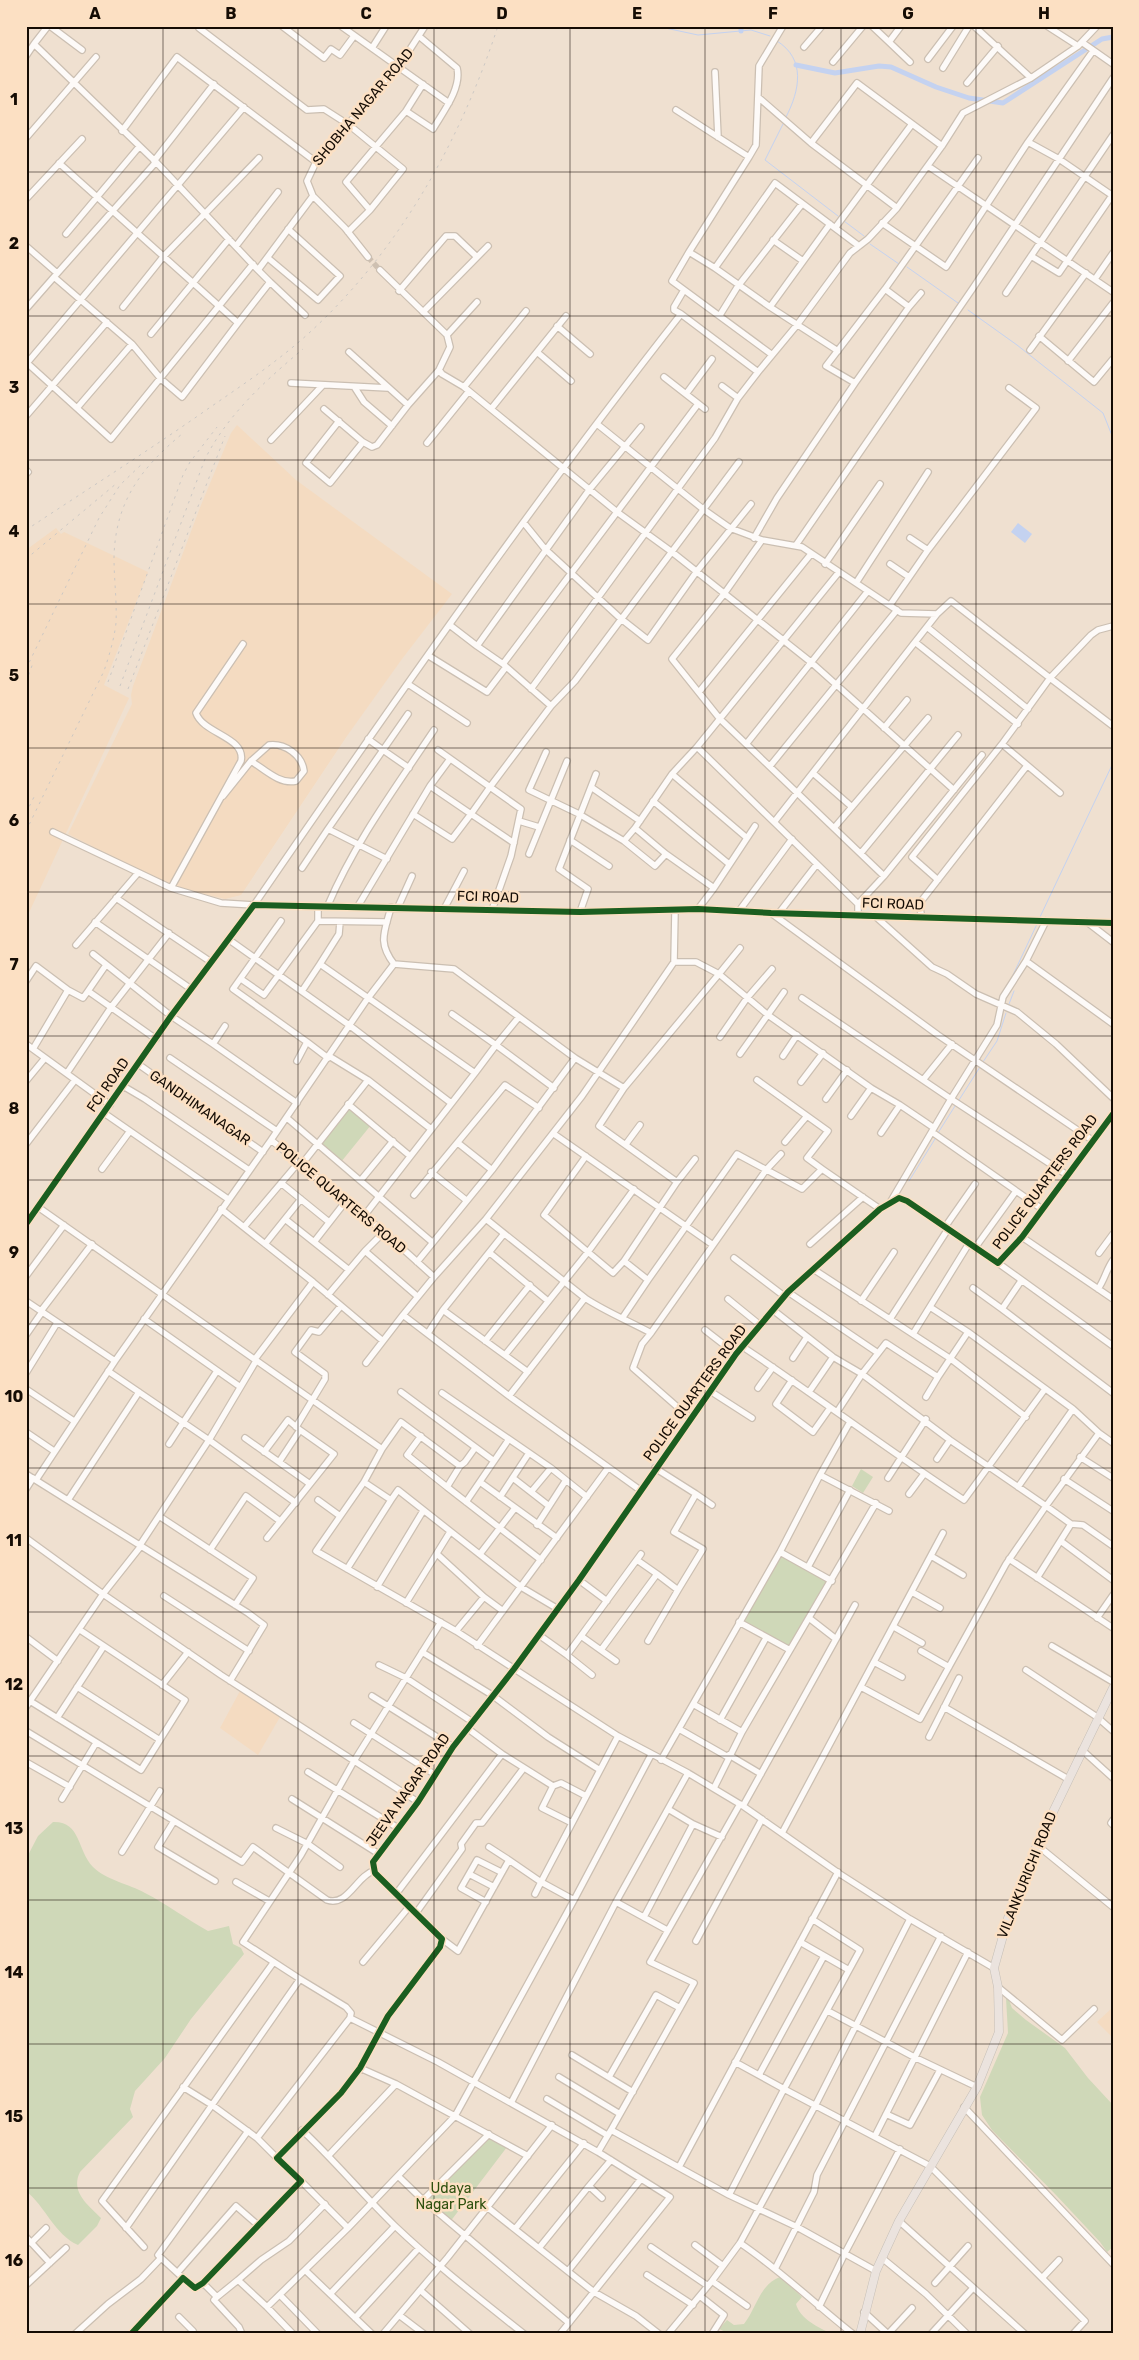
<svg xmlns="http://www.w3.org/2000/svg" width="1139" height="2360" viewBox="0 0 1139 2360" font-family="Rubik,sans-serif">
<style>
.built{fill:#f4dbc1}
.green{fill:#cfd8b8}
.water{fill:#c4d2f0}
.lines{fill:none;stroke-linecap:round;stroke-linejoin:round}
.stream{stroke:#c4d2f0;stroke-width:1}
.canal{stroke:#c4d2f0;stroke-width:5}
.minor-tunnel{stroke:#cec0b1;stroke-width:5.5;stroke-dasharray:5.5 3;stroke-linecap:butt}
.minor-casing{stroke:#cbbfb2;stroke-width:8}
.major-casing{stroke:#c6bfb7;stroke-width:9}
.minor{stroke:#fdfaf8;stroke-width:5.5}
.major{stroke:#ebe3de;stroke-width:8}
.rail{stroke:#ccc8c4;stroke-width:1;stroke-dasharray:2.5 5;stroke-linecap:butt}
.cycleway-casing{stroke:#fce0c3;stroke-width:9}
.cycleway{stroke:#1b5e20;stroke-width:6}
.grid{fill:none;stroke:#150c04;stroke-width:1;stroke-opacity:0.55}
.labels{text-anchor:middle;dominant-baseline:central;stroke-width:5;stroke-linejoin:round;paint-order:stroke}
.street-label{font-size:14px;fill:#150c04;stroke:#fce0c3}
.park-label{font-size:14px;fill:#2e500f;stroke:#fce0c3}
.neatline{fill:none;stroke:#150c04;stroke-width:2}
.grid-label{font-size:16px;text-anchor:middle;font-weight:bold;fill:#150c04}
</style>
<rect width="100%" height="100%" fill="#efe0d0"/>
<path class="built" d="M237 425 296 480 452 594 402 659 347 736 241 895 225 899 182 889 135 868 68 834 132 704 131 695 133 686 201 505 231 433Z
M56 528 61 534 64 532 148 572 104 685 129 698 26 919V550Z
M240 1691 280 1717 258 1755 220 1728Z
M1113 2007V2038L1097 2022Z"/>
<path class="green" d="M349 1106 371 1125 341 1162 320 1144Z
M861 1469 873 1477 863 1493 852 1486Z
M780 1552 832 1581 790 1650 739 1622Z
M53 1822C81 1821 77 1850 93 1867 106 1880 129 1884 145 1893 167 1904 186 1919 208 1931L229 1926 233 1944 241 1948 244 1954 191 2019 165 2058 135 2091 130 2109 133 2117 80 2172C70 2192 88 2205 101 2218L97 2226 78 2245C55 2235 45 2206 26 2191V1859L38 1836Z
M1006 1998 1009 2000 1012 2008 1026 2020 1065 2048 1088 2078 1113 2105V2247L1107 2252 1100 2242 1056 2195 992 2130 982 2115 980 2097 1008 2033Z
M489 2137 507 2147 450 2222 426 2201Z
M780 2277 802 2297 796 2304C800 2319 818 2327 832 2334H730L719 2329 727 2320 734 2325 744 2324C756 2309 760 2284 780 2277Z"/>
<path class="water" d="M1018 523 1032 534 1025 543 1011 532Z"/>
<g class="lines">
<path class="stream" d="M656 26 698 35 751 30 770 36
M777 41C806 59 800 90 786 117
M783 124 765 160 838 216
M844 221 864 236
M870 244 899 264
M907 267 958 303
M968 310 1017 345 1103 413 1113 438
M1040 917 1113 763
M1013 975 1037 924
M1009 1004 1014 991
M983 1062 997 1041 1006 1013
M959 1100 980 1067
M938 1133 955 1106
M909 1181 935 1139"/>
<path class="canal" d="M741 31V26
M796 65 835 73 879 66 891 67 936 87 969 98 1003 103 1102 39 1113 37"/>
<path class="minor-tunnel" d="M368 257 380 270"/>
<g class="minor-casing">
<path id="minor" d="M50 26 82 50
M282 26 324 58 331 49 340 55 354 36
M341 26 449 103
M872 26 889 42 901 26
M974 26 1031 78
M1047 26 1078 46
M199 28 307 110 324 109 349 125 403 169 370 210 348 232
M889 42 910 62
M1083 43 1113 64
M34 44 48 26
M804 47 822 26
M372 48 386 26
M26 56 34 44 156 162 258 270 313 196
M928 59 953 26
M833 62 863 26
M943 68 969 26
M715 72 718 137
M967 83 998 46
M758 97 811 143
M676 110 749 157 689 252 715 268
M406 111 423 84
M122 131 177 57 316 162
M26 138 96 57
M1028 142 1059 159 1113 196
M749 157 756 145 759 66 783 26
M154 161 214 84
M59 163 238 323 270 282 258 270
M928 166 1113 292
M26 199 82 139
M897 208 811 143 857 83 942 146
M370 210 346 182 406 111 433 129C443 112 462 88 457 68L420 37
M882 223 946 267 1028 142 1093 51
M835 228 912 124
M66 234 139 147
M773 240 803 261
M26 246 57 273
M236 246 278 192
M689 252 672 281 771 354
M1031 256 1059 273 1113 194
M368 257 345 228 313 196 307 181 316 162 405 57 425 26
M268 258 318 300 340 276 288 229
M380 270 447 335 450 347 439 370 442 374 464 387 617 512 503 664 551 706 490 787 521 809 511 856 492 910
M54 277 156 162
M1095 279 1113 253
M270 282 305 315
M885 289 909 307 855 383 826 366 885 289 978 158
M399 291 446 236H455L477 257
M1006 293 1113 135
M123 307 163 257 259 158
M770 307 830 224
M909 307 921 293
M26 309 54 277 132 344 161 379 182 397 238 323
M423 312 488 246
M681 314 674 310V307L684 290
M720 315 738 286 802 204
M557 326 590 354
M151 334 229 239
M447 335 477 302
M1039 336 1094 382 1113 359
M1030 350 1086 273
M838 351 770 307 715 268 775 183 859 246
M349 352 408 405
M537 352 571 381
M1068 361 1113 303
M26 362 111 439 253 264
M27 363 244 107
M664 377 705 409
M291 383 388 388
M722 386 738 398
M464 387 526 311
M355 388 364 402 392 426
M686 394 712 359
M698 404 617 512 672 552 812 663 954 790
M77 408 132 344
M324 409 363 442 372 447 377 445 408 405 439 370
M491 409 566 316
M26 416 107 322
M339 421 306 463 330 483 363 442
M597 424 703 509 730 528 762 540 802 547 901 613 937 614 951 601 1050 678 1091 635 1098 630 1113 626
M271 440 322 386
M427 443 469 391
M26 470 28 472 26 474
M524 523 545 549 620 618 648 640 697 571 751 504
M754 538 777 498 855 383
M910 538 928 550
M762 540 724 594 672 659 720 719 884 876
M796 545 973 288 1113 78
M825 564 880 484
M890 564 909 577
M856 583 928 472
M890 605 928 550 1036 408 1009 388
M451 626 477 646
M927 627 1028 709
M915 642 1018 724
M429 656 487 692 506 667
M503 664 477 646 589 490 641 427
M408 684 467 723
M531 689 715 438 738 398 758 372 797 325 850 253 868 239 897 208 942 146 963 113 1031 78 1078 46 1097 26
M699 692 811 554
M551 706 575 681 739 462
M884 728 907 700
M368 739 383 750 408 714
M747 743 868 591
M1002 744 1050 678 1113 726
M697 747 858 904
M438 750 490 787 471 814 514 843
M546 752 529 790 579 814 624 841 655 866 666 854
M770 766 897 610
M813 773 852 807
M672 774 747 838
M591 787 640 821
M223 796 251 761 269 745C285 743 302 755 304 771L296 781C280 785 264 769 251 761
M653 801 729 864
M413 814 452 839 471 814 430 786
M519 821 539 827
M775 821 937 614
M834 828 928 718
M328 829 383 750 409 768
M53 832 171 888 221 903 254 905C391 705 531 505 681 314L758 372
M570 840 609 866
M624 841 635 828
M861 853 958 735
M529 854 567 761
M302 868 328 829 387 859
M938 880 912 857 1002 744 1060 793
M171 888 241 761C246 737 203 734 196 713L243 644
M714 888 755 826
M116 898 211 962
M328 905C355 842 396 787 434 730
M318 906V921
M358 906 430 786 450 759
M391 907C385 931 377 942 394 964
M398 907 412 876
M444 909 464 871
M698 909 714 888 666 854 635 828 672 774 697 747 839 572
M739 911 792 839
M580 912 588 889 559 869 596 774
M771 913 938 1035 1092 1140
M779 913 817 864
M858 916V904L884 876 982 755
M875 916 932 967 947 974 976 994 1017 1012 1056 1044 1113 1098
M922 918 919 904 1026 767
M281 921 233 989 307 1042 297 1061
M1046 921 1026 961 1113 1024
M95 922 191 989
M1087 922 1113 942
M228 939 349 1025 451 1103
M76 945 138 873
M740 948 719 974 768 1015 871 1088 900 1105 934 1128
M93 954 171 1016 213 1044 225 1026
M1026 961 1003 997 997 1025 951 1099 1067 1175
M320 964 339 934 340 922
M106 965 88 991 156 1039
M241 979 264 995 318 921 387 922
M26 981 36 966 68 990 33 1049
M68 990 83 998 88 991
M302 991 320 964 475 1073 364 1216
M802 998 951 1099 891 1201
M452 1014 496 1045 519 1017
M720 1037 747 998 772 969
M307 1042 328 1058
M26 1044 110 1105
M213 1044 297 1103
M740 1054 784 992
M329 1056 368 1080 431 1129
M783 1056 797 1035
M170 1058 277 1131
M575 1058 624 1088 719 974 696 962H674
M138 1064 263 1152
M67 1073 112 1006 169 933
M475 1073 496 1045 554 1088
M757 1080 828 1131 807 1158 822 1169
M923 1080 952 1044
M26 1081 45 1058
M801 1082 823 1053
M123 1086 145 1099 249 1170
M826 1099 847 1070
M348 1104 410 1156
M104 1113 228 1199
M851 1116 871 1088
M287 1118 432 1242
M932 1132 1042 1209
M881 1133 900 1105
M554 1134 713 1245
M271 1140 368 998 394 964 454 969 575 1058 492 1170 417 1262
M785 1142 807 1116
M458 1143 492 1170
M26 1144 75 1080
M626 1144 640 1125
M586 1156 544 1215 588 1252 634 1189
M302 1164 368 1080
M102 1169 130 1131
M431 1172 466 1200
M361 1180 393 1141
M677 1182 695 1159
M281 1183 329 1222
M414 1195 505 1085 539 1108
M38 1207 382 1449 364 1482 391 1500 398 1490 521 1587 558 1609
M221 1209 313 1282 255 1359
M285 1219 301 1199
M486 1219 582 1096 674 962 675 911
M26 1224 171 1016 254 905 580 912 698 909 771 913 1113 923
M244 1227 299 1162
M945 1227 975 1184
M503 1235 443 1310 528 1372
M1022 1237 1113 1299
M314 1242 346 1201
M265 1244 285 1219 349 1270
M810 1244 863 1197
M975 1248 1016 1191
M365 1251 384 1232
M490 1253 548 1301
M1099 1253 1113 1234
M734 1258 784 1296
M624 1261 677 1182 599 1126 624 1088
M998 1263 1113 1346
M813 1269 951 1359 1026 1417
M26 1276 64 1225
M434 1277 403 1315 509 1396 640 1490
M313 1282 383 1341
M973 1288 1002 1309 1021 1281
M1098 1289C1105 1279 1106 1270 1113 1260
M788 1292 878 1353
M328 1295 365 1251 417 1296
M585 1298C606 1312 629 1321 651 1333L766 1170 781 1154
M728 1299 760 1325
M26 1301 115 1361
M861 1301 894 1252
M930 1307 968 1332
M1002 1309 1113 1393
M773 1310 833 1357 862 1374 950 1440 1046 1506 1099 1433 1113 1443
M41 1311 92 1244
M623 1317 648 1280
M144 1319 239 1386
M890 1319 948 1229
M705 1330 736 1354
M428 1333 443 1310
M651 1333 642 1344 633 1368 690 1418
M913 1334 968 1245
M26 1335 42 1312
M485 1341 530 1285
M743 1347C818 1397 889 1451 964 1500L1045 1389
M505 1355 588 1252 613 1273 624 1261 648 1280 737 1154 802 1189 822 1169 880 1209
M793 1358 807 1337
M366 1363 403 1315
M108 1371 209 1440 296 1503
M26 1373 57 1323
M792 1380 776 1404 813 1432 830 1408
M758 1388 773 1367
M26 1389 74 1421
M710 1391 752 1418
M401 1392 494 1461
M809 1392 833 1357
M442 1393 551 1468 587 1497
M926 1397 938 1377
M837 1412 862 1374 886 1343 938 1377 968 1332 1073 1409 1099 1433
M296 1427 325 1379V1374L295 1352 311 1330 319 1332 341 1306
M26 1432 54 1451
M421 1436 407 1455 447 1487
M245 1438 310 1484
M169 1444 217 1371
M382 1449 401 1422 460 1466 447 1487 541 1560
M264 1452 288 1420 300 1430 279 1462
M1080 1457 1113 1478
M937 1459 950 1440
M460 1466 465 1462 475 1448
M26 1474 248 1613 264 1625 230 1681
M820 1475 889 1511
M513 1478 549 1506
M888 1478 926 1419
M1064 1479 1113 1511
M36 1480 115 1361 271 1140 384 1232 434 1277 486 1219 585 1298 509 1396
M364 1482 316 1551 456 1631 618 1736 688 1773 743 1806 840 1874 910 1919 994 1968
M480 1482 557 1538
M1018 1487 1073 1409
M26 1489 33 1478
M531 1492 551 1468
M696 1494 712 1505
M909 1494 924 1474
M500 1497 529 1453
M68 1500 139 1392
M318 1500 340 1516
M466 1502 509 1439
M159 1516 253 1578 235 1605
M1071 1524 1083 1525 1113 1546
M537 1525 566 1480
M26 1538 103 1594 221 1675 418 1802
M267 1538 334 1454 300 1430
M1062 1542 1113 1580
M140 1545 209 1440 256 1361
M210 1550 246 1496 280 1521
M780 1552 832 1581
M437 1554 484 1597 503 1611
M480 1554 515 1508
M931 1556 963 1575
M1009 1559 1113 1628
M637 1560 657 1574
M808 1567 850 1490
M347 1569 391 1500
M579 1580 607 1601
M377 1587 423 1511
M912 1592 940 1608
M164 1596 249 1651
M406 1603 450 1532
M809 1618 836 1639
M1097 1618 1113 1595
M739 1622 790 1650
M894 1627 922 1643
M456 1631 484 1597
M539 1635 567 1655 641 1554
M581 1636 616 1661
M26 1637 58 1661
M648 1641 678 1590
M477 1646 608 1468
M1052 1646 1113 1682
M601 1650 657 1574 678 1590 703 1549 674 1532 696 1494 655 1468
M921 1651 949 1667
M422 1652 492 1695 548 1737 600 1770
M567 1655 592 1675
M874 1662 902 1677
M379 1665 406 1678 471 1721
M1026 1670 1097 1717 1113 1731
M162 1685 188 1652
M77 1687 160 1740
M861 1687 920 1719 1006 1564 1046 1506 1071 1524 1037 1578
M372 1696 453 1747
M30 1701 141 1770 185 1700 80 1630
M693 1704 742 1732
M26 1707 103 1594 141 1546
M944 1707 1068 1779
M57 1718 104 1646
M720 1720 766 1638
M354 1723 434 1774
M467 1728 502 1754
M679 1729 728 1757
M26 1731 242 1862 253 1847 327 1900C348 1907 356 1876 375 1870
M929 1737 959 1678
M1082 1750 1113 1778
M729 1755 761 1774
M661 1760 780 1552 820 1475 850 1422
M26 1762 70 1787
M308 1772 398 1828
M714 1788 742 1732 876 1503
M62 1799 96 1743
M292 1799 379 1854
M743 1806 855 1605
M668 1809 693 1824 722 1837
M1113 1820 1111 1823 1113 1825
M174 1821 158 1847 215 1881
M572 1823 542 1808 553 1786 561 1783 586 1796
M276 1828 308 1844 340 1867
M782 1833 943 1533
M1037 1845 1113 1907
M489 1847 509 1860
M122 1852 160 1791
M469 1874 461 1888 486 1902
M236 1882 269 1901
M494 1887 469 1874 477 1860 501 1872
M396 1894 502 1754 553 1786
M574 1900 541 1882 618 1736
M416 1913 462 1849 461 1844 476 1823H482L523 1769
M644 1917 693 1824
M667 1930 616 1902 688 1773
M442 1939 458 1951 509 1860 541 1882 535 1894
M696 1941 762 1819
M800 1942 849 1970
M363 1962 409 1907
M300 1979 243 1942 301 1855 354 1761 441 1622
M998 1987 1062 2040 1094 2009
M828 2011 914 2057 977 2087
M350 2018 438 2062 598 2152 611 2130 729 2195 797 2227 876 2271
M572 2055 633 2092
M735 2062 784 2089 860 1950 812 1919
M360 2068 396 2084 528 2156
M759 2075 824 1956
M559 2077 620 2114
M609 2077 656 1995 680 2008
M183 2087 212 2105 300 1979 346 2007 351 2013 350 2018 257 2138
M547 2099 607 2135
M511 2103 616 1902
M964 2107 1113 2264
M886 2114 910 2125 940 2070
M302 2130C335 2161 363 2195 395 2226 436 2265 480 2299 524 2334
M611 2130 694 1983 650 1962 740 1804
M875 2136 968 1952
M329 2155 396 2084
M679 2167 838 1872
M398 2176 423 2200 489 2134
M301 2181 348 2228
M729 2195 784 2089 930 2166 1085 2321 1073 2334
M602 2198 589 2186 611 2160
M423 2200 569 2323
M487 2207 594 2292 636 2316 659 2334
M899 2221 1025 2334
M126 2228 212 2105 257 2138 277 2158
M515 2229 584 2143
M26 2237 50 2263
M31 2243 46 2228
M740 2243C780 2270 815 2304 853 2334
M695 2245 723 2266
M144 2247 102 2201 273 1963
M651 2247 708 2286
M539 2248 589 2186
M882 2258 926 2294 967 2334
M775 2269 814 2192 817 2175 941 1936
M305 2270 372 2334
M568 2271 641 2179
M178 2272 236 2206 259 2226
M647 2275 693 2305
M183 2278 158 2255 248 2131
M1042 2278 1059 2260
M238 2280 261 2260 289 2241 325 2204
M712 2281 747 2306
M203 2283 217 2297 238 2280 267 2307 348 2228 455 2116 574 1900 651 1755
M935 2283 968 2246
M26 2285 66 2248
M420 2290 470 2334
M330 2294 395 2226
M280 2295 318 2334
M700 2296 724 2315 712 2334
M217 2297 214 2300 239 2327 242 2334
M267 2307 293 2334
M819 2307 845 2253 900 2149
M864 2312 888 2334
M399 2315 424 2334
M179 2317 193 2331
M355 2318 419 2248
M75 2334 108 2304 141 2279 161 2258
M131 2334 183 2278 195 2288 203 2283 301 2181 277 2158 341 2093 360 2068 388 2016 440 1947 442 1939 375 1873 373 1862 418 1802 453 1747 514 1669 579 1580 736 1354 788 1292 880 1209 899 1198 907 1201 998 1263 1022 1237 1113 1114
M383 2334 448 2257 552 2125
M560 2334 670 2197 598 2152
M668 2334 712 2281 740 2243 815 2106 910 1919
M888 2334 912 2308
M931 2334 973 2288"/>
</g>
<g class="major-casing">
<path id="major" d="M860 2334 876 2271 899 2221 977 2087 999 2032 998 1987 994 1968 1008 1918 1037 1845 1113 1688"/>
</g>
<use href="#minor" class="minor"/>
<use href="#major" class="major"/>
<path class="rail" d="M26 530C88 489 151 449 212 406 244 384 278 361 308 334 399 251 460 142 498 26
M26 559 117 483
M26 669 99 518 120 485 144 462
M26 682 33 663
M108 682 183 475 190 462 217 427
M120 686 205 459C228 414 265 381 303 349
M128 689 225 436
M26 813 36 793
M26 831 104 671C109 656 114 640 116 623 117 601 114 579 114 558 115 502 141 468 182 434"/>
<g class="cycleway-casing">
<path id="cycleway" d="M26 1224 171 1016 254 905 580 912 698 909 771 913 1113 923
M131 2334 183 2278 195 2288 203 2283 301 2181 277 2158 341 2093 360 2068 388 2016 440 1947 442 1939 375 1873 373 1862 418 1802 453 1747 514 1669 579 1580 736 1354 788 1292 880 1209 899 1198 907 1201 998 1263 1022 1237 1113 1114"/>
</g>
<use href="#cycleway" class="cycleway"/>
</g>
<path class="grid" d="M163 26V2334M298 26V2334M434 26V2334M570 26V2334M705 26V2334M841 26V2334M976 26V2334M26 172H1113M26 316H1113M26 460H1113M26 604H1113M26 748H1113M26 892H1113M26 1036H1113M26 1180H1113M26 1324H1113M26 1468H1113M26 1612H1113M26 1756H1113M26 1900H1113M26 2044H1113M26 2188H1113"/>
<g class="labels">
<g class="street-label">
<text transform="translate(363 107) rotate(-50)">SHOBHA NAGAR ROAD</text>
<text transform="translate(488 897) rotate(2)">FCI ROAD</text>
<text transform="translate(893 904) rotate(2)">FCI ROAD</text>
<text transform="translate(108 1085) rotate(-55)">FCI ROAD</text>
<text transform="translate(200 1108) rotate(35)">GANDHIMANAGAR</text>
<text transform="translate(1045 1182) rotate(-53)">POLICE QUARTERS ROAD</text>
<text transform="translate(341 1198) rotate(40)">POLICE QUARTERS ROAD</text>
<text transform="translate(695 1393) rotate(-54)">POLICE QUARTERS ROAD</text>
<text transform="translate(408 1790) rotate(-55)">JEEVA NAGAR ROAD</text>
<text transform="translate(1027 1875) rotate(-68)">VILANKURICHI ROAD</text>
</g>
<g class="park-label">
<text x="451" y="2188">Udaya<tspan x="451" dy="16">Nagar Park</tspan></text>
</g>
</g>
<rect width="1139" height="2360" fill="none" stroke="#fce0c3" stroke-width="55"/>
<rect x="28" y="28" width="1084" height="2304" class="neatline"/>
<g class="grid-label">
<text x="95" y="19">A</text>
<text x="231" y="19">B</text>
<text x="366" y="19">C</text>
<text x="502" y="19">D</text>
<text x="637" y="19">E</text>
<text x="773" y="19">F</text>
<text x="908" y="19">G</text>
<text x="1044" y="19">H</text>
<text x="14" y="105">1</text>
<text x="14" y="249">2</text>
<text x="14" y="393">3</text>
<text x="14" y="537">4</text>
<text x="14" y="681">5</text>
<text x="14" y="826">6</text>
<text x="14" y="970">7</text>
<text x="14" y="1114">8</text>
<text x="14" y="1258">9</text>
<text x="14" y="1402">10</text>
<text x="14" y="1546">11</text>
<text x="14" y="1690">12</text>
<text x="14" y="1834">13</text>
<text x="14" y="1978">14</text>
<text x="14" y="2122">15</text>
<text x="14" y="2266">16</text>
</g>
</svg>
